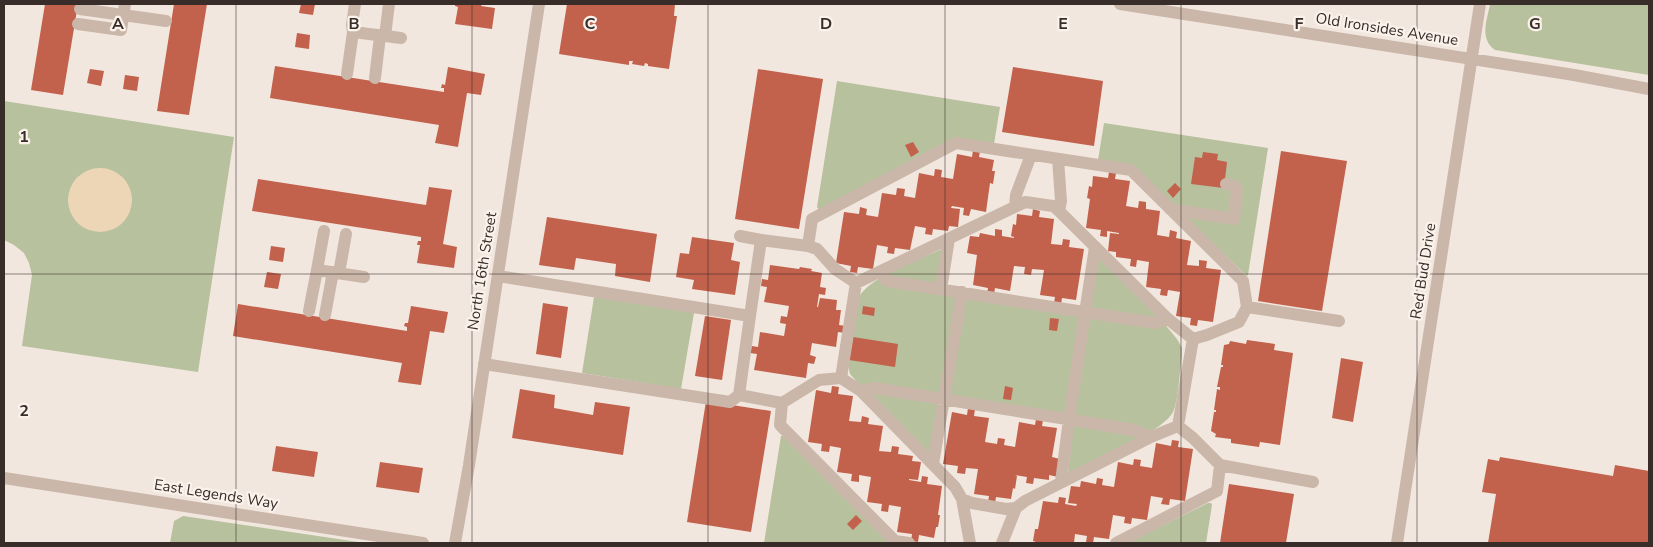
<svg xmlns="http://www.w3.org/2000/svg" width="1653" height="547" viewBox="0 0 1653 547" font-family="'Nunito Sans',sans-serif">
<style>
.green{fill:#b7c19e}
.sand{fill:#ecd6b6}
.building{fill:#c2614c}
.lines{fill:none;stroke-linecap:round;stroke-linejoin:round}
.minor{stroke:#cab7aa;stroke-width:12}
.grid{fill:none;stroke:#382d29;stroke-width:1;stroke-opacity:0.55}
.labels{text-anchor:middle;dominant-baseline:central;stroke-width:4.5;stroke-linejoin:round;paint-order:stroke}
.street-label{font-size:15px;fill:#382d29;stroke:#faf2eb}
.grid-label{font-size:16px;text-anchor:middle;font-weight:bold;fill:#382d29;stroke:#faf2eb;stroke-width:4.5;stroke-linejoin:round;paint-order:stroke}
</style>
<rect width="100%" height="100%" fill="#f2e7de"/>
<path class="green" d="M1490 4H1649V75L1495 50C1479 38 1487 21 1490 4Z
M837 81 1000 107 994 144 958 139 819 210 817 207Z
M4 101 234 137 198 372 22 346 32 275 29 263 24 253 14 245 4 240Z
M1104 123 1268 148 1248 275 1247 276 1131 166 1098 160Z
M942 249 936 294 1088 318 1099 259 1102 260 1157 315 1177 339 1182 348V356C1180 368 1178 403 1173 412 1163 432 1090 463 1068 474L1074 417 940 395 931 454 872 398 850 374 848 365 859 297C870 277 920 259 942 249Z
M594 297 692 311 694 313 681 389 582 373Z
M781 436H783L893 543H764Z
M1208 503H1211L1212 505 1206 543H1127Z
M183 516 365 543H170L174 521Z"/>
<path class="sand" d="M68 200a32 32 0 1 1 64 0a32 32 0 1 1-64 0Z"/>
<path class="building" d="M45 4H78L63 95 31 90Z
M174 4H207L189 115 157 111Z
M301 4H315L313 15 299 13Z
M455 4H482L481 6 495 8 492 29 455 24 458 7 455 6Z
M567 4H675L674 16H677L669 69 648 66V64L645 63 644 66 632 64 633 61H629V65L559 54Z
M297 33 310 35 309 49 295 47Z
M275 66 444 92V88H441L442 84 445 85 448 67 485 74 481 95 467 93 458 147 435 143 439 125 270 98Z
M1013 67 1103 81 1094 146 1002 132Z
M90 69 104 71 101 86 87 83Z
M758 69 823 79 799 229 735 219Z
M125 75 139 77 137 91 123 89Z
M913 142 919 152 911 157 905 145Z
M973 150 980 151 979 157 994 160 992 171H995L993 184 990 183 986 212 971 209 969 216 963 215 964 208 952 206 951 208 960 209 958 227 949 226 948 231 933 229 932 235 925 234 926 228 915 226 910 250 895 248 894 254 887 253 888 247 877 245 873 269 858 267 857 273 850 272 851 266 836 263 844 212 859 214 860 207 867 209 866 215 878 217 882 193 896 195 897 188 905 189 904 196 915 198 919 173 934 176 935 169 942 170 941 177 953 179 957 154 972 157Z
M1281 151 1347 161 1322 311 1258 301Z
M1203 152 1218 154 1217 160 1227 162 1224 188 1191 184 1195 157 1202 158Z
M1109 172 1116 173 1115 179 1130 181 1126 206 1138 208 1139 201 1146 202V209L1160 211 1157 235 1169 237 1170 230 1177 232 1176 238 1191 241 1187 265 1199 266V260L1207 261 1206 268 1221 270 1213 322 1198 320 1197 326 1190 325 1191 318 1176 316 1180 292 1168 290 1167 296 1160 295 1161 289 1146 287 1149 262 1137 260 1136 267 1130 266 1131 259 1116 257V252L1108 251 1110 233 1119 234V233L1107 231V237L1100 236 1101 230 1086 228 1090 199 1087 198 1089 186 1092 187 1093 176 1108 178Z
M258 179 426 205 429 187 452 190 443 244 457 247 454 268 417 263 420 245H417L418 241H421V237L252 211Z
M1175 183 1181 189 1173 198 1167 191Z
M1033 209 1040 211 1039 217 1054 219 1051 244 1062 245 1063 239 1070 240 1069 247 1084 249 1076 300 1062 298 1061 304 1054 303 1055 297 1040 295 1044 270 1032 269 1031 275 1024 274 1025 267 1014 266 1010 291 995 288 994 294 987 293 988 288 973 285 977 255 967 253 970 236 979 237 980 233 995 236V229L1002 230V236L1014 238V237L1011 236 1013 224 1016 225 1017 214 1032 216Z
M547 217 657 234 650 282 615 276 616 264 576 258 574 270 539 265Z
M692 237 734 243 731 260 740 262 735 295 692 289 694 280 676 277 680 253 689 254Z
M271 246 285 248 283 262 269 260Z
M770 265 799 269 800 267 812 269 811 271 822 273 820 287 826 288 825 295 819 294 817 307H818L820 298 837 300 836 310H841L839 325 846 326 845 333 838 332 836 347 812 343 810 355 816 357 814 364 808 363 806 378 754 370 757 354 750 353 752 346 758 347 760 332 784 336 786 324 780 323 781 316 787 317 789 306 764 302 767 287 761 286 762 279 768 280Z
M267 272 281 274 278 289 264 287Z
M543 303 568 307 561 358 536 354Z
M238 304 407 331V327L404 326 405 323H408L411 306 448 312 444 333 430 331 421 385 398 382 402 363 233 336Z
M863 306 875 308 874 316 862 314Z
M705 316 731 320 722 380 695 376Z
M1050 318 1059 319 1057 331 1049 330Z
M853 337 898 344 895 367 849 360Z
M1247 340 1275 344 1274 350 1293 353 1280 445 1260 442 1259 447 1231 443V439L1215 437 1216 434 1211 431 1214 412H1216V410H1214L1217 389 1220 390V387H1217L1221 367H1223V365H1221L1224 345 1229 344 1230 341 1246 344Z
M1341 358 1363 362 1353 422 1332 418Z
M832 386 839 387 838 394 853 396 849 421 861 422 862 416 869 418 868 424 883 426 879 451 891 452 892 446 899 447 898 454 913 456 912 461 921 462 918 480 909 479V480L921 482 922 476 928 477 927 484 942 486 938 515H940L938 527H936L934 538 919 535 918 542 911 541 912 534 897 532 901 507 889 505 888 512 881 511 882 504 867 502 871 477 859 475V482L851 481 852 474 837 472 841 448 830 446 829 452 821 451 822 444 808 442 816 390 831 393Z
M1005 386 1013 388 1011 400 1003 399Z
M520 389 555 395 554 408 593 415 595 402 630 407 623 455 512 438Z
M706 401 771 411 751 532 687 522Z
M968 408 975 409 974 416 989 418 985 442 997 444 998 438 1005 439 1004 445 1015 447 1019 422 1035 425 1036 419 1043 420 1042 426 1057 428 1052 457 1060 459 1058 477 1049 475V480L1034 478 1033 484 1026 483 1027 477 1015 475 1017 476 1015 489 1013 488 1011 499 996 497 995 503 988 502 989 496 974 494 978 469 966 468 965 474 957 473 958 466 943 464 952 412 967 415Z
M1172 440 1179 441 1178 447 1193 449 1185 501 1170 499 1169 505 1161 504 1163 498 1151 496 1147 520 1132 518 1131 524 1124 523 1125 517 1113 515 1109 539 1094 537 1093 543 1086 542 1087 536 1075 534 1074 543H1036V542L1033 541 1035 529H1038L1043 501 1058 503 1059 497 1066 498 1065 504 1076 506 1077 504 1068 503 1071 486 1080 487 1081 481 1096 484 1097 478 1103 479 1102 485 1114 487 1118 462 1133 465 1134 459 1141 460 1140 466 1152 468 1156 443 1171 446Z
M276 446 318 452 314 477 272 471Z
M1500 457 1613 476 1615 465 1649 471V543H1488L1496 494 1482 492 1488 459 1499 461Z
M380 462 423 468 419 493 376 487Z
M1229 484 1294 494 1286 543H1220Z
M856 515 862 521 853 530 847 524Z"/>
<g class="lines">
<path class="minor" d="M1120 4 1574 75 1649 89
M80 9 166 21
M78 24 121 30 125 4
M353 32 352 25 355 4
M385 36 389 4
M347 74 353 32 401 38
M375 78 380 36
M1058 159 1061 201 1059 211
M1025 202 1053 206 1059 211 1168 319 1193 339 1178 426 1151 437 1025 501 1016 508 1006 509 972 503 962 499 955 487 861 391 841 378 856 283Z
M1015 207 1016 195 1031 155
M1170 209 1234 219 1237 190 1235 186 1226 184
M324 231 317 270 364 277
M740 236 761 240
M880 272 887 281 1155 323 1168 319
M339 273 346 234
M498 276 750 316 739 395 782 403
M856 283 835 269 817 249 808 246 812 219 956 143 1131 170 1243 281 1247 307 1239 322 1207 335 1193 339
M941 289 949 239
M1247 307 1339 321
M309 311 317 270
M325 315 333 272
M750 316 761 240 808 246
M484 364 730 402 739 395
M841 378 819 380 782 403 780 425 895 541 909 543
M861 391 874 388 1134 430 1151 437
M933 464 962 292
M1220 465 1313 482
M4 478 423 543
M1061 482 1069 419 1095 247
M962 499 970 543
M455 543 469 465 539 4
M1002 543 1016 508
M1116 543 1217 491 1220 465 1193 438 1178 426
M1397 543 1480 4"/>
</g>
<path class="grid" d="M236 4V543M472 4V543M708 4V543M945 4V543M1181 4V543M1417 4V543M4 274H1649"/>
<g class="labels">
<g class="street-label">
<text transform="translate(1387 29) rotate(9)">Old Ironsides Avenue</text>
<text transform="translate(482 271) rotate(-81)">North 16th Street</text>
<text transform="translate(1423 271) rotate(-81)">Red Bud Drive</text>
<text transform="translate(216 494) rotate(9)">East Legends Way</text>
</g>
</g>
<g class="grid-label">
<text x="118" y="29">A</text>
<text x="354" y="29">B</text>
<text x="590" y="29">C</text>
<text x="826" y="29">D</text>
<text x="1063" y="29">E</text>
<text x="1299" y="29">F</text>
<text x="1535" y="29">G</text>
<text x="24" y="142">1</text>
<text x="24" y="416">2</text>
</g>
<rect width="1653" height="547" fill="none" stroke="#382d29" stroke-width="10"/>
</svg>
